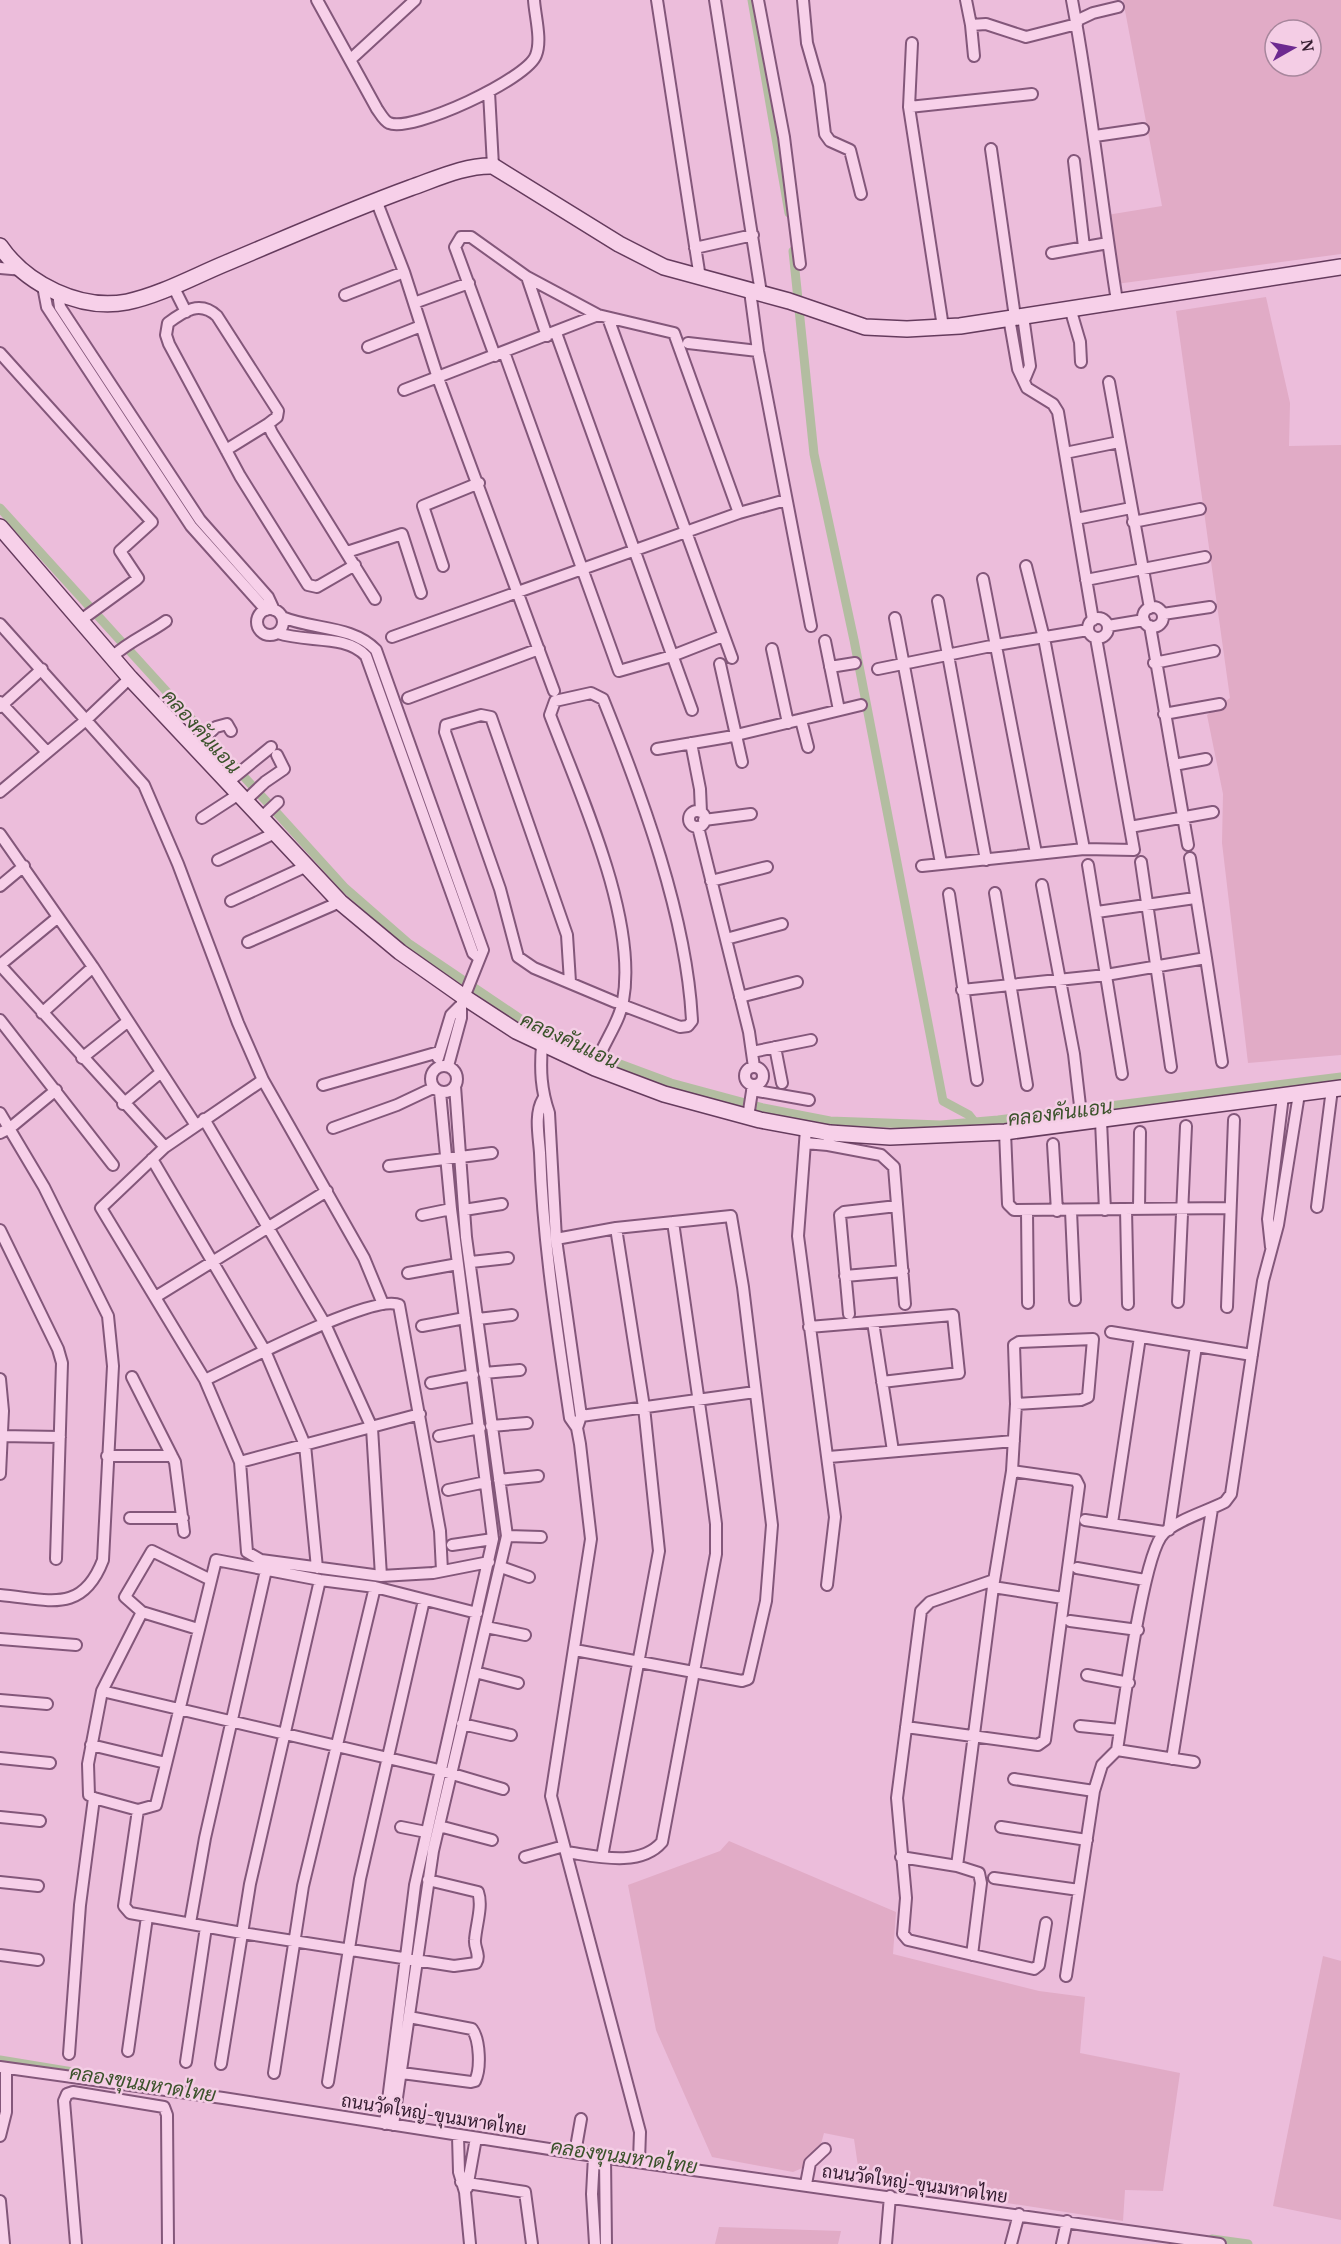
<svg xmlns="http://www.w3.org/2000/svg" width="1341" height="2244" viewBox="0 0 1341 2244" font-family="'PT Serif',Sarabun,serif">
<style>
.farmland{fill:#e1abc6;fill-rule:evenodd}
.lines{fill:none;stroke-linecap:round;stroke-linejoin:round}
.canal{stroke:#b3bda1;stroke-width:9}
.street-casing{stroke:#83577a;stroke-width:14}
.secondary-casing{stroke:#653b5d;stroke-width:18}
.street{stroke:#f7d0e9;stroke-width:10}
.secondary{stroke:#f7d0e9;stroke-width:15}
.labels{text-anchor:middle;dominant-baseline:central;stroke-width:5;stroke-linejoin:round;paint-order:stroke}
.street-label{font-size:18px;fill:#331b2f;stroke:#f4cde5}
.water-label{font-size:20px;font-style:italic;fill:#3b522b;stroke:#f4cde5}
</style>
<rect width="100%" height="100%" fill="#ecbddb"/>
<path class="farmland" d="M1123 0H1341V254L1116 284 1107 215 1162 206ZM1275 30H1311V66H1275Z
M1266 297 1290 403 1289 446 1341 445V1055L1248 1063 1222 843 1223 794 1207 715 1230 698 1176 311Z
M729 1841 896 1912 893 1954 1039 1991 1085 1997 1080 2053 1180 2073 1163 2191 1125 2190 1123 2221 860 2180 854 2139 824 2133 816 2162 793 2172 712 2157 656 2030 628 1885 720 1851Z
M1323 1956 1341 1961V2220L1273 2206Z
M719 2227 841 2231 838 2244H715Z"/>
<g class="lines">
<path class="canal" d="M752 0 789 213
M793 251 814 454 854 640 943 1101 969 1115 977 1125
M0 508 345 888 408 943 522 1020 601 1057 671 1083 763 1108 830 1121 941 1125 998 1120 1341 1077
M0 2060 91 2075
M1212 2239 1248 2244"/>
<g class="street-casing">
<path id="street" d="M317 0 377 109C380 113 384 121 389 123 412 133 528 79 536 55 542 40 535 16 534 0
M657 0 700 278
M715 0 761 293
M758 0 784 137 800 264
M803 0 807 43 819 85 825 134 830 141 850 150 861 194
M966 0 971 25 986 24 1026 37 1077 24
M1072 0C1091 100 1101 201 1117 301
M1076 21 1093 13 1118 7
M971 25 974 56
M912 43 909 107 943 327
M351 59 415 0
M489 92 493 166
M909 107 1032 94
M1095 136 1143 129
M991 149 1015 317
M1074 161 1084 247
M376 200 404 272 438 378 554 691
M695 248 753 235
M1052 253 1108 243
M0 268 23 270
M527 277 547 336
M43 286 47 307 191 526 266 610
M173 286 186 312
M750 291 758 351 811 626
M58 293 60 307 200 520 268 597 274 610
M345 295 404 272
M414 303 469 283
M1070 308 1080 342 1081 362
M1023 316 1030 366 1025 378
M608 318 732 658
M1009 318 1018 369 1027 388 1053 404 1058 412 1093 620
M556 333 692 710
M688 343 758 351
M368 347 421 326
M504 352 619 671 672 656 723 636
M0 353 152 522 120 551 138 578 136 580 81 620
M495 356 455 247 461 237H471L527 277 598 315 674 333 739 513
M1109 382 1150 608
M404 390 598 315
M226 450 268 424
M1065 453 1119 442
M1076 519 1131 508
M1133 522 1200 509
M347 552 402 534 421 593
M355 565 317 587 308 585 240 476 169 344 166 335 168 323C184 311 200 300 217 316L278 411 277 417 268 424 272 433 375 599
M443 566 423 506 479 483
M1026 566 1044 638 1084 849
M983 579 1036 853
M1086 580 1205 557
M938 601 986 860
M1143 617a10 10 0 1 1 20 0a10 10 0 1 1-20 0Z
M257 622a13 13 0 1 1 26 0a13 13 0 1 1-26 0Z
M1163 614 1210 607
M282 617C313 630 352 625 376 650L483 950 461 1005V1018L448 1066
M1088 628a10 10 0 1 1 20 0a10 10 0 1 1-20 0Z
M895 618 941 863
M0 624 144 785 178 864 238 1023 263 1080 364 1258 383 1304
M1108 626 1144 620
M1150 626 1188 845
M278 633C306 643 346 634 366 656L473 953 479 958
M392 637 739 513 786 500
M825 641 839 710
M772 649 788 723
M112 657C129 641 148 634 166 621
M1154 663 1214 651
M720 664 742 762
M830 667 855 663
M878 669 996 645 1088 630
M408 698 539 649
M0 702 47 752
M0 707 42 669
M1164 714 1220 704
M801 720 808 747
M691 743 700 789 701 812
M195 747 216 727 227 724 231 731
M657 749 728 737 861 705
M1174 765 1206 759
M228 782 271 747
M0 792 86 720 130 678
M245 801 265 782 284 769 277 755
M689 819a8 8 0 1 1 16 0a8 8 0 1 1-16 0Z
M202 818 239 794
M261 818 278 802
M704 820 751 814
M698 827 749 1032 754 1067
M1130 827 1213 812
M0 834 93 967 195 1124
M218 860 275 833
M1141 862 1171 1067
M1088 865 1122 1074
M922 866 1084 849 1134 850 1096 638
M711 881 767 867
M1042 885 1074 1054 1082 1123
M0 886 24 866
M995 893 1027 1085
M949 894 977 1080
M231 901 307 866
M1097 912 1195 898
M57 918 0 965 165 1147
M726 939 782 924
M248 942 340 902
M1206 958 1222 1062
M570 982 567 935 491 717 481 715 446 725 445 732 500 889 518 957 534 968 615 1002
M962 990 1106 975 1206 958 1190 858
M740 997 797 982
M42 1013 93 967
M0 1020 113 1165
M542 1045C540 1070 541 1090 549 1113L556 1239 581 1416 577 1428
M775 1047 782 1083
M752 1052 811 1040
M82 1058 127 1022
M438 1058 451 1015 461 1005
M431 1079a13 13 0 1 1 26 0a13 13 0 1 1-26 0Z
M745 1076a9 9 0 1 1 18 0a9 9 0 1 1-18 0Z
M595 1068C601 1045 619 1025 623 1001 638 919 580 794 550 715L555 701 591 693 603 699C642 796 687 917 692 1021L688 1026 680 1027 622 1005
M263 1080 165 1147 101 1208 205 1380 240 1462 247 1552 261 1560 381 1576 433 1573 489 1562
M323 1085 439 1052
M752 1090 809 1100
M543 1099C534 1114 539 1137 540 1153 543 1242 557 1330 570 1418L577 1428 580 1444 591 1539 551 1796 640 2132 639 2161
M123 1104 160 1073
M0 1113 44 1187 108 1316 113 1366 103 1560C82 1615 48 1599 0 1595
M748 1117 753 1085
M204 1119 325 1324 372 1428 381 1576
M1101 1121 1105 1210
M333 1128 397 1105 433 1088
M806 1129 798 1236 835 1517 827 1585
M1005 1132 1008 1204 1014 1210 1230 1208
M0 1133 10 1128 56 1090
M830 1133 828 1145 881 1155 894 1167 905 1304
M805 1143 828 1145
M1053 1144 1057 1211
M152 1159 265 1351 305 1445 317 1568
M389 1166 492 1153
M1317 1207 1332 1089
M1139 1208 1140 1132
M1126 1209 1128 1304
M464 1210 502 1204
M1027 1211 1028 1303
M1071 1211 1075 1300
M422 1215 451 1209
M0 1230 58 1349 62 1363 56 1559
M556 1239 616 1228 731 1216 743 1287 772 1525 766 1601 748 1679 742 1681 575 1650
M1271 1247 1268 1219 1283 1096
M471 1262 508 1258
M408 1273 458 1264
M845 1276 903 1271
M157 1296 327 1191
M1178 1302 1186 1126
M1227 1307 1234 1120
M849 1314 840 1215 844 1212 897 1206
M478 1319 512 1315
M873 1322 893 1451
M422 1326 465 1318
M809 1327 953 1315 959 1373 882 1382
M1111 1332 1252 1355
M484 1373 520 1370
M132 1377 175 1462 184 1532
M0 1379 3 1411 0 1474
M205 1380C235 1366 375 1292 399 1305L440 1531 442 1571
M431 1383 473 1375
M581 1416 755 1392
M491 1426 527 1423
M0 1436 60 1437
M439 1436 480 1428
M107 1456H172
M829 1457 1014 1441
M240 1462 420 1414
M499 1480 538 1476
M448 1490 486 1482
M130 1518H183
M1085 1520 1164 1532
M1112 1523 1140 1337
M1169 1530 1196 1346
M507 1536 541 1537
M452 1545 493 1539
M501 1567 529 1577
M1077 1568 1145 1580
M994 1580 930 1602 921 1611 897 1798 906 1898 903 1934 908 1940 1034 1969 1039 1965 1046 1923
M993 1587 1063 1598
M142 1612 102 1691 88 1764 89 1795 94 1798 138 1810 156 1805 216 1560 320 1580 375 1587 477 1613
M1070 1621 1138 1630
M486 1627 525 1635
M198 1629 142 1612 125 1597 152 1551 209 1579
M0 1639 76 1645
M475 1672 518 1683
M1087 1675 1129 1683
M102 1691 439 1770 503 1789
M0 1700 47 1704
M462 1724 511 1735
M1080 1726 1120 1730
M906 1727 1038 1745 1045 1740 1079 1486 1076 1480 1012 1471
M91 1745 166 1763
M1117 1750 1194 1762
M0 1758 50 1763
M1172 1759 1212 1509
M1014 1779 1094 1791
M138 1810 124 1906 130 1913 242 1933 454 1966 476 1963C481 1955 474 1948 475 1940 476 1925 483 1906 478 1892L428 1880
M0 1817 40 1821
M439 1826 492 1840
M401 1827 426 1832
M1001 1827 1087 1840
M566 1852C595 1856 640 1868 662 1842L716 1554V1524L711 1486 673 1222
M525 1857 564 1846
M602 1857 659 1551 644 1407 616 1228
M901 1857 957 1866 979 1873 981 1883 972 1955
M957 1866 993 1587 1012 1471 1016 1404 1014 1345 1019 1342 1093 1339 1088 1397 1081 1400 1016 1404
M994 1878 1079 1890
M0 1882 38 1886
M190 1923 205 1838 266 1570
M0 1955 38 1960
M1066 1976 1094 1791 1102 1765 1117 1750C1123 1713 1143 1552 1164 1533 1177 1520 1208 1511 1225 1502L1231 1494 1263 1281 1278 1225 1299 1094
M128 2051 147 1917
M69 2054 80 1905 94 1798
M186 2062 206 1927
M221 2064 250 1884 320 1580
M0 2067 223 2098 594 2156 1220 2244
M394 2072 471 2082 475 2081C481 2069 480 2040 472 2029L409 2017
M274 2073 303 1886 375 1587
M328 2082 360 1879 424 1600
M385 2124 415 1885 493 1539 451 1209 440 1092
M393 2125 433 1851 507 1536 466 1237 455 1086
M0 2136 6 2112V2068
M458 2136 459 2172 465 2192 470 2244
M575 2153 581 2119
M594 2156 592 2194 595 2244
M605 2157 606 2244
M461 2182 525 2192 532 2244
M806 2184 810 2163 825 2149
M467 2188 476 2138
M0 2201 4 2244
M76 2244 64 2101 67 2094 73 2092 164 2107 167 2115 168 2244
M886 2244 890 2196
M1011 2244 1019 2214
M1062 2244 1067 2221"/>
</g>
<g class="secondary-casing">
<path id="secondary" d="M0 246C26 284 80 311 127 302 160 295 193 277 224 264 286 238 347 211 410 188 436 179 465 165 493 166L619 244 664 267 789 301 865 327 907 329 960 326 1341 267
M0 527 130 678 340 902 400 952 464 997 516 1031 595 1068 664 1094 760 1120 830 1133 890 1137 1005 1132 1341 1088"/>
</g>
<use href="#street" class="street"/>
<use href="#secondary" class="secondary"/>
</g>
<g class="labels">
<g class="street-label">
<text transform="translate(434 2114) rotate(9)">ถนนวัดใหญ่-ขุนมหาดไทย</text>
<text transform="translate(915 2183) rotate(8)">ถนนวัดใหญ่-ขุนมหาดไทย</text>
</g>
<g class="water-label">
<text transform="translate(202 731) rotate(48)">คลองคันแอน</text>
<text transform="translate(570 1040) rotate(25)">คลองคันแอน</text>
<text transform="translate(1060 1112) rotate(-7)">คลองคันแอน</text>
<text transform="translate(143 2083) rotate(9)">คลองขุนมหาดไทย</text>
<text transform="translate(624 2156) rotate(8)">คลองขุนมหาดไทย</text>
</g>
</g>
<g transform="translate(1293 48) rotate(81)"><circle r="28" fill="#f4cde5" stroke="#a7869c" stroke-width="1.5"/>
<path d="M0-4.5L10 22L0 15L-10 22Z" fill="#6d2990"/>
<text y="-9" font-size="16" font-weight="bold" text-anchor="middle" fill="#331b2f">N</text>
</g>
</svg>
